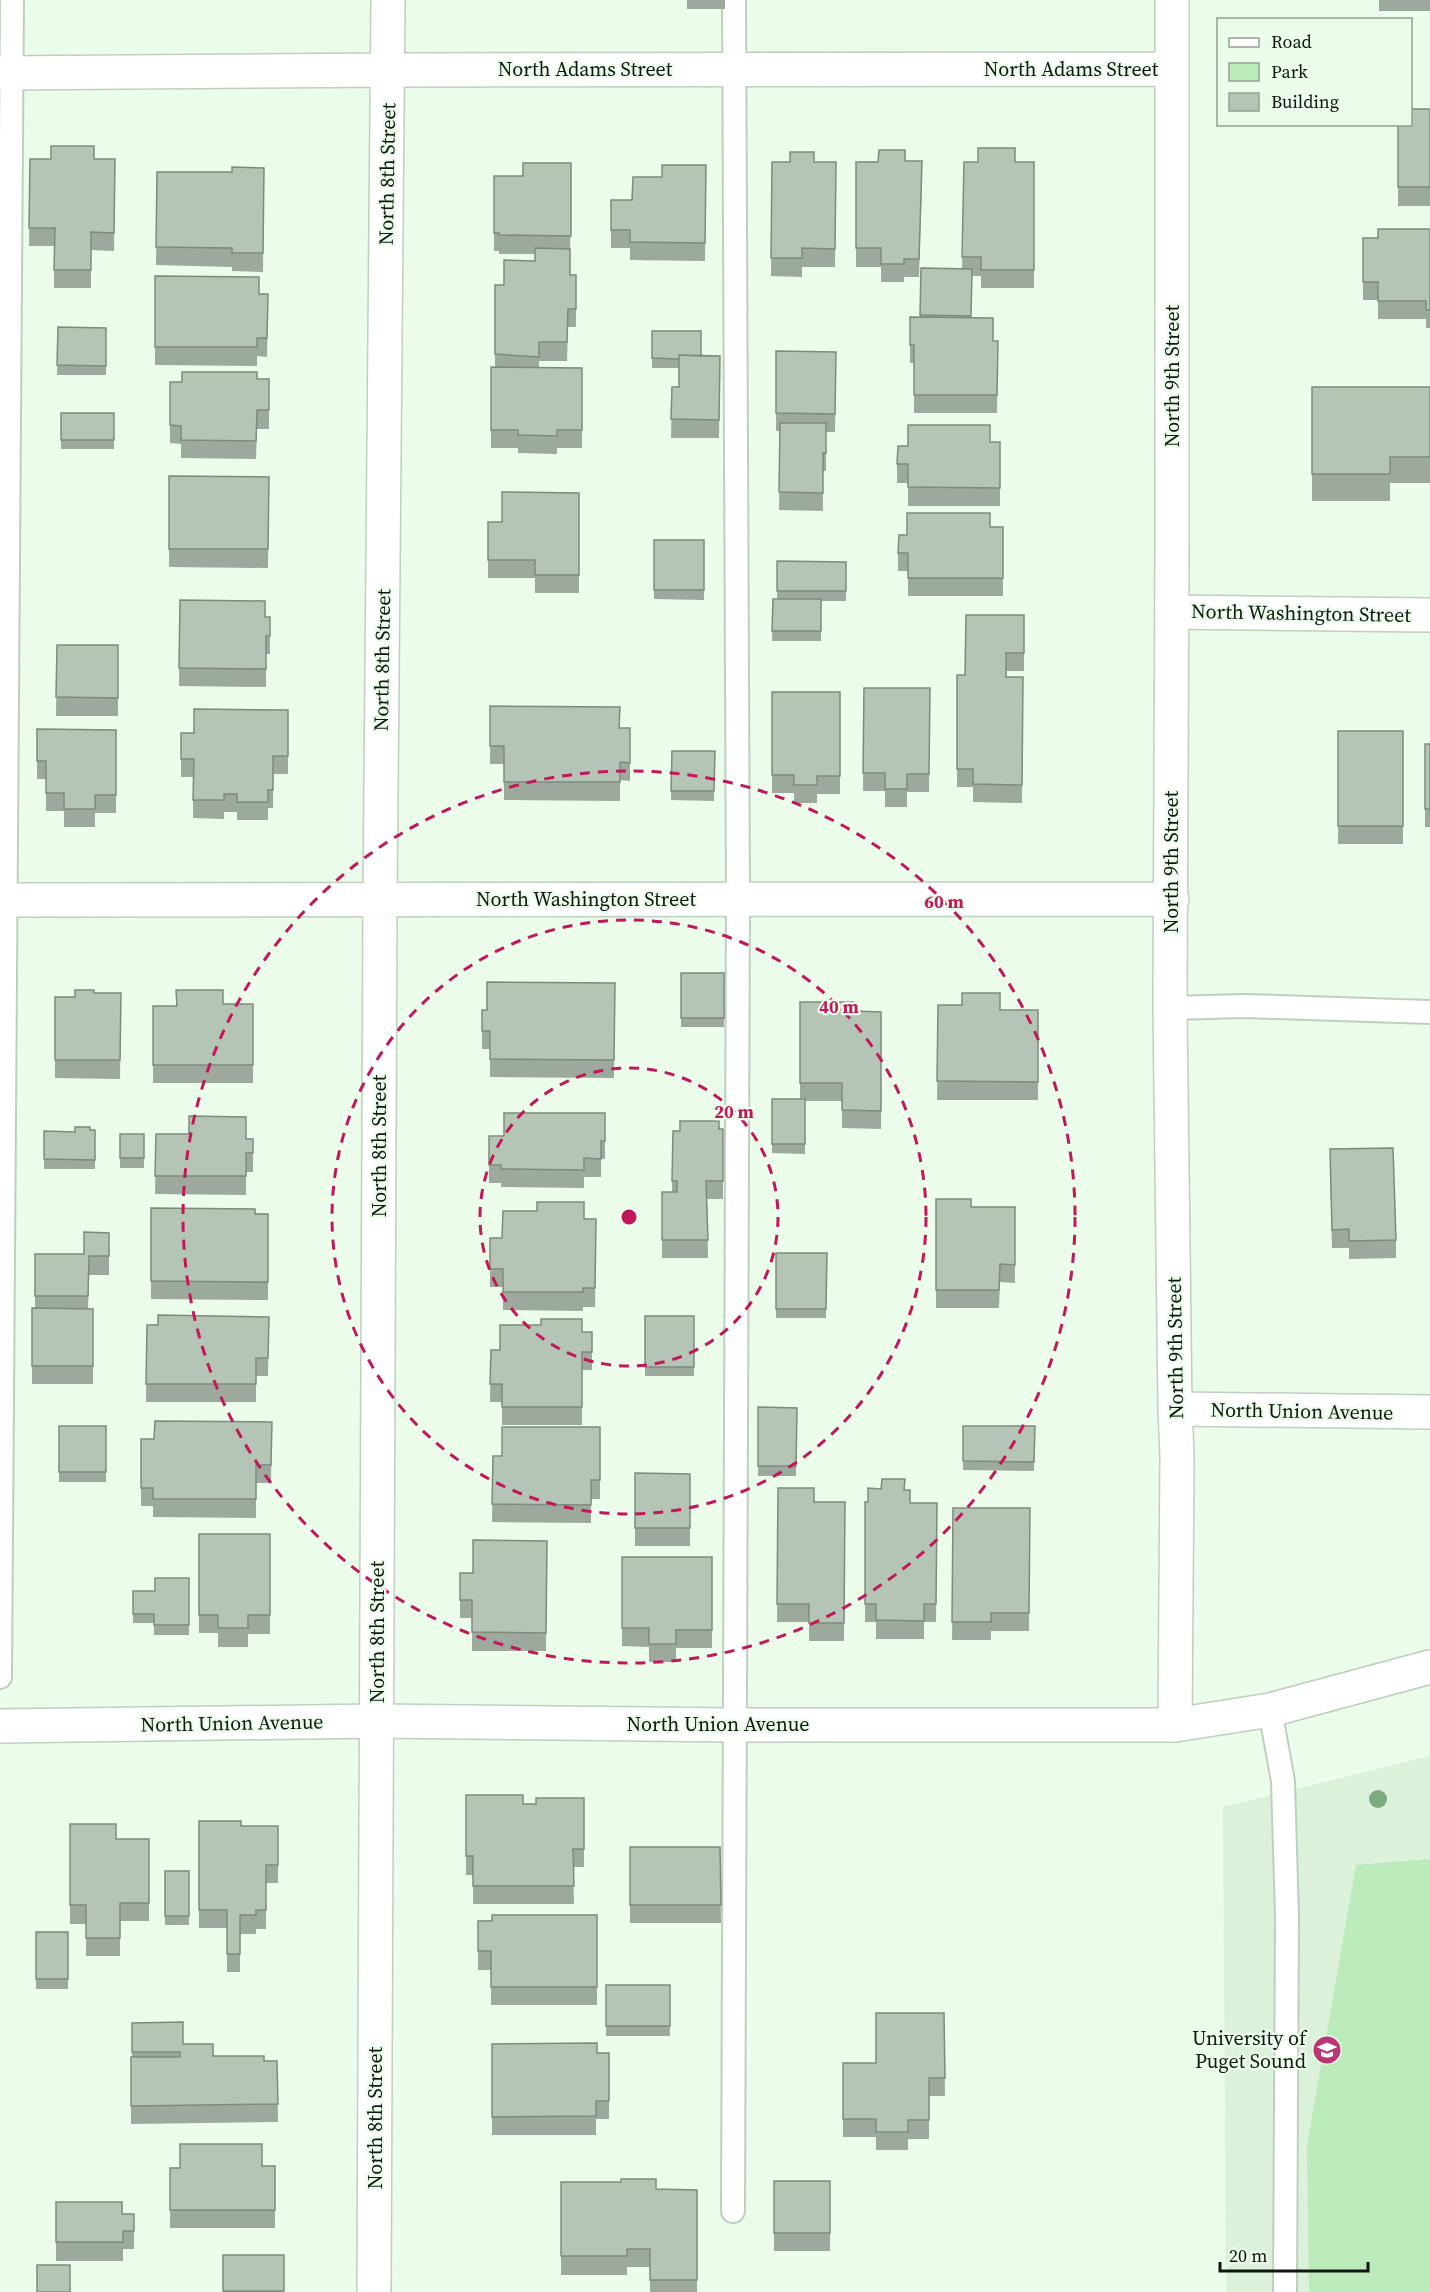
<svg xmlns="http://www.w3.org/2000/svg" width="1430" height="2292" viewBox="0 0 1430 2292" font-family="'Source Serif 4',serif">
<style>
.built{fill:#dbf1da}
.green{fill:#bcebbb}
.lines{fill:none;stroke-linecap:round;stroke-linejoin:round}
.service-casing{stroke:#bfcfbf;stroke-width:26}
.minor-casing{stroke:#bfcfbf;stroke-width:36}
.tertiary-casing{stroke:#bfcfbf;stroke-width:36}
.service{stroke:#fff;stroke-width:22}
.minor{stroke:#fff;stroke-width:33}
.tertiary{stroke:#fff;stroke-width:33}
.tree{fill:#7eaa81}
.wall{fill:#9ca99c}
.building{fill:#b5c5b5;stroke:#7f8a7f;stroke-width:1.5}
.ring{fill:none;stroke:#c2185b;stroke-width:3;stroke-dasharray:10 8}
.labels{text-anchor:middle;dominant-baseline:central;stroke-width:4.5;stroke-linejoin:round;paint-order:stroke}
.street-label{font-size:20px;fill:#101610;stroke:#ebfceb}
.poi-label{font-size:20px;fill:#101610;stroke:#ebfceb;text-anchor:end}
.centre{fill:#c2185b;stroke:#ebfceb;stroke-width:3}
.ring-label{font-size:18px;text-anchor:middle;font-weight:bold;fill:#c2185b;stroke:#ebfceb;stroke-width:4.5;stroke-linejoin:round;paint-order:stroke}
</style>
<rect width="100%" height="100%" fill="#ebfceb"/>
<path class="built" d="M1430 1756V2292H1226L1223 1807Z"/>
<path class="green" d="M1430 1859V2292H1309L1307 2146 1356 1865Z"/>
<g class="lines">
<g class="service-casing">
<path id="service" d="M1170 1008 1245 1006 1430 1012
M0 1677 12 0
M1270 1710 1283 1781 1287 1917 1285 2292
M733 2211 738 899 734 0"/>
</g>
<g class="minor-casing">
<path id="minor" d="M1172 0V544L1170 1008 1175 1409 1177 1456 1175 1725
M0 73 388 70 1171 69
M1172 612 1430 615
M0 900 1172 899
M1175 1409 1430 1412
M374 2292 380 900 388 0"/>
</g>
<g class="tertiary-casing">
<path id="tertiary" d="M0 1726 377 1721 735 1725H1175L1270 1710 1430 1667"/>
</g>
<use href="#service" class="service"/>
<use href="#minor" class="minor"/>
<use href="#tertiary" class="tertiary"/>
</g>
<circle class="tree" cx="1378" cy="1799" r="9"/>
<path class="wall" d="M687 0H725V9H687Z
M1379 0H1430V11H1379Z
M1430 109V206H1398V124Z
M30 159H115L114 251 91 250V288H54V246H29Z
M905 161 922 179 919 277H904V282H881V267H856V162Z
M772 162H836L835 267H802V277L771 276Z
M964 162H1034V288H981V276H972L971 317 993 341H998L997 413H914V363H910V317H920L921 268 962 269Z
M571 163 570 275H576V327H568L567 361H539V368H582V448H557V454L518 453V448H491V367H495V285H504L535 261V254H499V251H494V176H523Z
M706 165 705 261 630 260V248H611V200H632L662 177Z
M264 168 263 272 232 271V267L156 265 157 172H232Z
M1430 229V328H1426V319H1378V300H1363V238H1378Z
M155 276 259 294H268L267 357 257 356V366L155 365Z
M58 327 106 328V375H57Z
M652 331 701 356H720L719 438H671L672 387H679V368H652Z
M776 351 836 352 835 432H826V471H823V511L779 510 780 431H776Z
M269 379V429H257L256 459 181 458V444L170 443V382Z
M1312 387H1430V483H1390V501H1312Z
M61 413H114V449H61Z
M990 442H1000V506H908V483H897V464Z
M169 476 269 477 268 568 169 567Z
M579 493V593H535V578H488V522H502Z
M990 527H1003V596H908V571H898V553L907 535Z
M654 540H704V600L654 599Z
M777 561 846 562V601H821V641H772L773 599H777Z
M180 600 265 617H270V654H266V687L179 686Z
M1024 615V671H1006V677H1023L1022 803 973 802V787H957V675H965Z
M57 645H118V716H56Z
M864 688H930L929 792H907V807H885V791H863Z
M772 692H840V794H817V803H794V793H772Z
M490 706 620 728H630V781L620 780V801L504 800V764H490Z
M288 710V774H273V808H268V820H237V812H224V819L193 818V777H181V733H194Z
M37 729 116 730V813H95V827H64V811H46V779H37Z
M1338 731H1403V844H1338Z
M1425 744H1430V827H1425Z
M672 751H715L714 801 671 800Z
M681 973H724V1027H681Z
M615 983 614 1078 490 1077V1049H482V1010H487Z
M176 990 223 1004H253V1083H153V1006H176Z
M94 993H121L120 1079 55 1078V997H75Z
M800 1002 854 1011 881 1012V1129L842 1128V1101H805V1154L772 1153V1099H800Z
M938 1005 1000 1010H1038V1100H937Z
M605 1113V1159H601V1177H584V1188L501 1187V1183H489V1136H504Z
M723 1129V1199H707L708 1258H662V1192H672L673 1131Z
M90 1130H95V1169H44V1131L75 1132Z
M120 1134H144V1168H120Z
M156 1134 253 1139V1172H246V1195L155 1194Z
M1330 1168 1396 1240V1258L1349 1259V1248H1332Z
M936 1199 971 1207H1015V1283L1000 1282 999 1308H936Z
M151 1208 268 1214V1300L151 1299Z
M584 1219H596L595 1307H583V1311L503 1310V1287H490V1269L502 1238Z
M109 1233V1275H89L88 1309H93V1384H32V1308H35V1254H84Z
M776 1253H827L826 1318H776Z
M645 1316H694V1376H645Z
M269 1317 268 1376H256V1402H146L147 1325Z
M582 1332H592V1370H582V1425H502V1402H490L491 1350H500Z
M758 1407 797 1408 796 1476H758Z
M272 1422 271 1483H256V1518L153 1517V1506H141V1439H154Z
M59 1426H106V1482H59Z
M963 1426H1035L1034 1471 963 1470Z
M600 1427V1499H591V1523L492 1522 493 1456H502Z
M635 1473 690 1474V1546H635Z
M778 1488 814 1502H845L844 1641H809V1622H777Z
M905 1490 910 1503H937L936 1622H924V1639H876V1622H865V1502H868Z
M953 1508H1030L1029 1631H991V1640H952Z
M199 1534H270V1634H248V1647H218V1633H199Z
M547 1541 546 1651H472V1618H460V1573H473Z
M622 1557H712V1648H676V1662H649V1647L622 1646Z
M189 1578V1635H154V1623H133V1591H155Z
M466 1795 523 1804H536L584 1798V1867H573L574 1904H473V1875H466Z
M199 1821 241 1826H278V1883H266V1929H256V1934H240V1972H227V1928H199Z
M70 1824 116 1839H149V1921H120V1956H86V1924H70Z
M630 1847H720L721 1923H630Z
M165 1871H189V1925H165Z
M597 1915V2005H491V1970H478V1921Z
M36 1932H68V1989H36Z
M606 1985H670V2036H606Z
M944 2013 945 2096H929V2139H908V2150H876V2137H843V2063H876Z
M132 2023 183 2044 213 2056 264 2061H277L278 2122 131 2124V2057H132Z
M492 2044 597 2053H609V2119H596V2135H492Z
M275 2166V2228H170V2168Z
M774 2181H830V2251H774Z
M561 2182 656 2189 697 2190V2292H650V2267H627V2275H561Z
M56 2202 122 2214H134V2249H123V2261H56Z
M223 2255H284V2292H223Z"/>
<path class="building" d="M1410 109H1430V187H1398V124H1410Z
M51 146H94V159H115L114 233 91 232V270H54L55 228H29L30 159H51Z
M978 148H1015V162H1034V270H981V257H962L964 162H978Z
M879 150H905V161H922L919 259H904V264H881V248H856V162H878Z
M790 152H814V162H836L835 249 802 248V258H771L772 162H790Z
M523 163H571V236L499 235V233H494V176H523Z
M662 165H706L705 243 630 242V230H611V200H632L633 177H662Z
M232 167 264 168 263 253H232V248L156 247 157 172H232Z
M1378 229H1430V310H1426V301H1378V282H1363V238H1378Z
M535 248 570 249V275H576V309H568L567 342H539V357L495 354V285H504V260L535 261Z
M921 268 972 269 971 316 920 315Z
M155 276 259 277V294H268L267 338H257V347H155Z
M910 317 993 318V341H998L997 395H914V345H910Z
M58 327 106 328V366L57 365Z
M652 331H701V356L679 355V359L652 358Z
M776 351 836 352 835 414 776 413Z
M679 355 720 356 719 420 671 419 672 387H679Z
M491 367 582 368V430H557V436L518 435V430H491Z
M182 372H257V379H269V410H257L256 441 181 440V426L170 425V382H182Z
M1312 387H1430V457H1390V474H1312Z
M61 413H114V440H61Z
M780 423H826V453H823V493L779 492Z
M908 425H990V442H1000V488L908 487V464H897L898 446H908Z
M169 476 269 477 268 549H169Z
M502 492 579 493V575H535V560H488V522H502Z
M907 513H990V527H1003V578H908V553H898L899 535H907Z
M654 540H704V590H654Z
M777 561 846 562V591H777Z
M773 599H821V631H772Z
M180 600 265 601V617H270V636H266V669L179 668Z
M966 615H1024V653H1006V677H1023L1022 785 973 784V769H957V675H965Z
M57 645H118V698L56 697Z
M864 688H930L929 774H907V789H885V773H863Z
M772 692H840V776H817V785H794V775H772Z
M490 706 620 707 619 728H630V763L620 762V782H504V746H490Z
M194 709 288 710V756H273V790H268V802H237V794H224V800H193L194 759H181V733H194Z
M37 729 116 730V795H95V809H64V793H46V761H37Z
M1338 731H1403V826H1338Z
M1425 744H1430V809H1425Z
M672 751H715L714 791H671Z
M681 973H724V1018H681Z
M487 982 615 983 614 1060 490 1059V1031H482V1010H487Z
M75 990H94V993H121L120 1060H55V997H75Z
M176 990H223V1004H253V1065H153V1006H177Z
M962 993H1000V1010H1038V1082L937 1081 938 1005H962Z
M800 1002H854V1011L881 1012V1111L842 1110V1083H800Z
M772 1099H805V1144H772Z
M504 1113H605V1141H601V1159L584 1158V1170L501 1169V1165H489V1136H504Z
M189 1116 246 1117V1139H253V1153H246V1176H155L156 1134H189Z
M680 1121H719V1129H723V1181H706L708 1240H662V1192H677V1181H672L673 1131H680Z
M75 1127H90V1130H95V1160L44 1159V1131L75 1132Z
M120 1134H144V1158H120Z
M1393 1148 1396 1240 1349 1241V1229L1332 1230 1330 1149Z
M936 1199H971V1207H1015V1265L1000 1264 999 1290H936Z
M537 1202H584V1219H596L595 1288H583V1292H503V1269H490V1238H502L503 1211H537Z
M151 1208 255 1209V1214H268V1282L151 1281Z
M84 1232 109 1233V1256H89L88 1296H35V1254H84Z
M776 1253H827L826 1309H776Z
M32 1308 93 1309V1366H32Z
M158 1315 269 1317 268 1358H256V1384H146L147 1325H158Z
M645 1316H694V1367H645Z
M541 1319H582V1332H592V1352H582V1407H502V1384H490L491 1350H500V1325H541Z
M758 1407 797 1408 796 1466H758Z
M155 1421 272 1422 271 1465H256V1499H153V1488H141V1439H154Z
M59 1426H106V1472H59Z
M963 1426H1035L1034 1462 963 1461Z
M502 1427H600V1480H591V1505L492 1504 493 1456H502Z
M635 1473 690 1474V1528H635Z
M882 1479H905L904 1490H910V1503H937L936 1604H924V1621L876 1620V1604H865V1502H868V1488L881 1489Z
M778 1488H814V1502H845L844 1623H809V1604H777Z
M953 1508H1030L1029 1613H991V1622H952Z
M199 1534H270V1615H248V1628H218V1615H199Z
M473 1540 547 1541 546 1633 472 1632V1600H460V1573H473Z
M622 1557H712V1630H676V1644H649V1628H622Z
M155 1578H189V1625H154V1614H133V1591H155Z
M466 1795H523V1804H536V1798H584V1849H573L574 1886H473V1856H466Z
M199 1821H241V1826H278V1865H266V1910H256V1915H240V1954H227V1910H199Z
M70 1824H116V1839H149V1903H120V1938H86V1905H70Z
M630 1847H720L721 1905H630Z
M165 1871H189V1916H165Z
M492 1915H597V1987H491V1951H478V1921H492Z
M36 1932H68V1979H36Z
M606 1985H670V2026H606Z
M876 2013H944L945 2078H929V2120H908V2132H876V2119H843V2063H876Z
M183 2022V2044H213V2056H264V2061H277L278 2104 131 2106V2057H180V2052H132V2023Z
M597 2043V2053H609V2101H596V2116L492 2117V2044Z
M180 2144H262V2166H275V2210H170V2168H180Z
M621 2179H656V2189L697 2190V2280H650V2249H627V2256H561V2182H621Z
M774 2181H830V2233H774Z
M56 2202H122V2214H134V2231H123V2242H56Z
M223 2255H284V2291H223Z
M37 2265H70V2292H37Z"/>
<g class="ring">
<circle cx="629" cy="1217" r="149"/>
<circle cx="629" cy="1217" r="297"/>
<circle cx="629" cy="1217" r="446"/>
</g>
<defs>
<g id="university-disc" transform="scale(1.5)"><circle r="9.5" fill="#ba3476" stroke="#ebfceb"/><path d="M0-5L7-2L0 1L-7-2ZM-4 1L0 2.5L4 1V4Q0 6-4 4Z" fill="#fff"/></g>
</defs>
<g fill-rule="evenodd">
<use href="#university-disc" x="1327" y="2050"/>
</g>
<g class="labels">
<g class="street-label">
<text x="585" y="69">North Adams Street</text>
<text x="1071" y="69">North Adams Street</text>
<text transform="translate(387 174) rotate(-89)">North 8th Street</text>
<text transform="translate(1172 376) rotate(-90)">North 9th Street</text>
<text transform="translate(1301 613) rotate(1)">North Washington Street</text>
<text transform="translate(382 660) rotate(-89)">North 8th Street</text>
<text transform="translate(1171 862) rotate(-90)">North 9th Street</text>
<text x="586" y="899">North Washington Street</text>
<text transform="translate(379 1146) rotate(-90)">North 8th Street</text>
<text transform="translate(1175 1348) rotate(-91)">North 9th Street</text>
<text transform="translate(1302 1411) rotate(1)">North Union Avenue</text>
<text transform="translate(377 1632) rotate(-90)">North 8th Street</text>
<text transform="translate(232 1723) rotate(-1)">North Union Avenue</text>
<text x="718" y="1724">North Union Avenue</text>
<text transform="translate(375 2118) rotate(-90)">North 8th Street</text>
</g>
<g class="poi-label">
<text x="1306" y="2038">University of<tspan x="1306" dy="23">Puget Sound</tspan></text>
</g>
</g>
<circle cx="629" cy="1217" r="9" class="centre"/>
<g class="ring-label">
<text x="944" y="908">60 m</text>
<text x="839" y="1013">40 m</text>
<text x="734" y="1118">20 m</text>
</g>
<rect x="1217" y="18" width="195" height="108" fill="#ebfceb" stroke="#93a093" stroke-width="1.5"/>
<rect x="1229" y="38" width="30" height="9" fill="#ffffff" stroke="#93a093" stroke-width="1.5"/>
<text x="1271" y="48" font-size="18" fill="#101610">Road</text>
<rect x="1229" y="63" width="30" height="18" fill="#bcebbb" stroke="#93a093" stroke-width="1.5"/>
<text x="1271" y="78" font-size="18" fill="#101610">Park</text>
<rect x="1229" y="93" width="30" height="18" fill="#b5c5b5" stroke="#93a093" stroke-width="1.5"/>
<text x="1271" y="108" font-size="18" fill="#101610">Building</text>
<path d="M1220 2262v9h148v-9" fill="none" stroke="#101610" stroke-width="3"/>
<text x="1229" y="2262" font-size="18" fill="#101610" stroke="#ebfceb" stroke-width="4.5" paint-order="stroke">20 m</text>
</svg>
